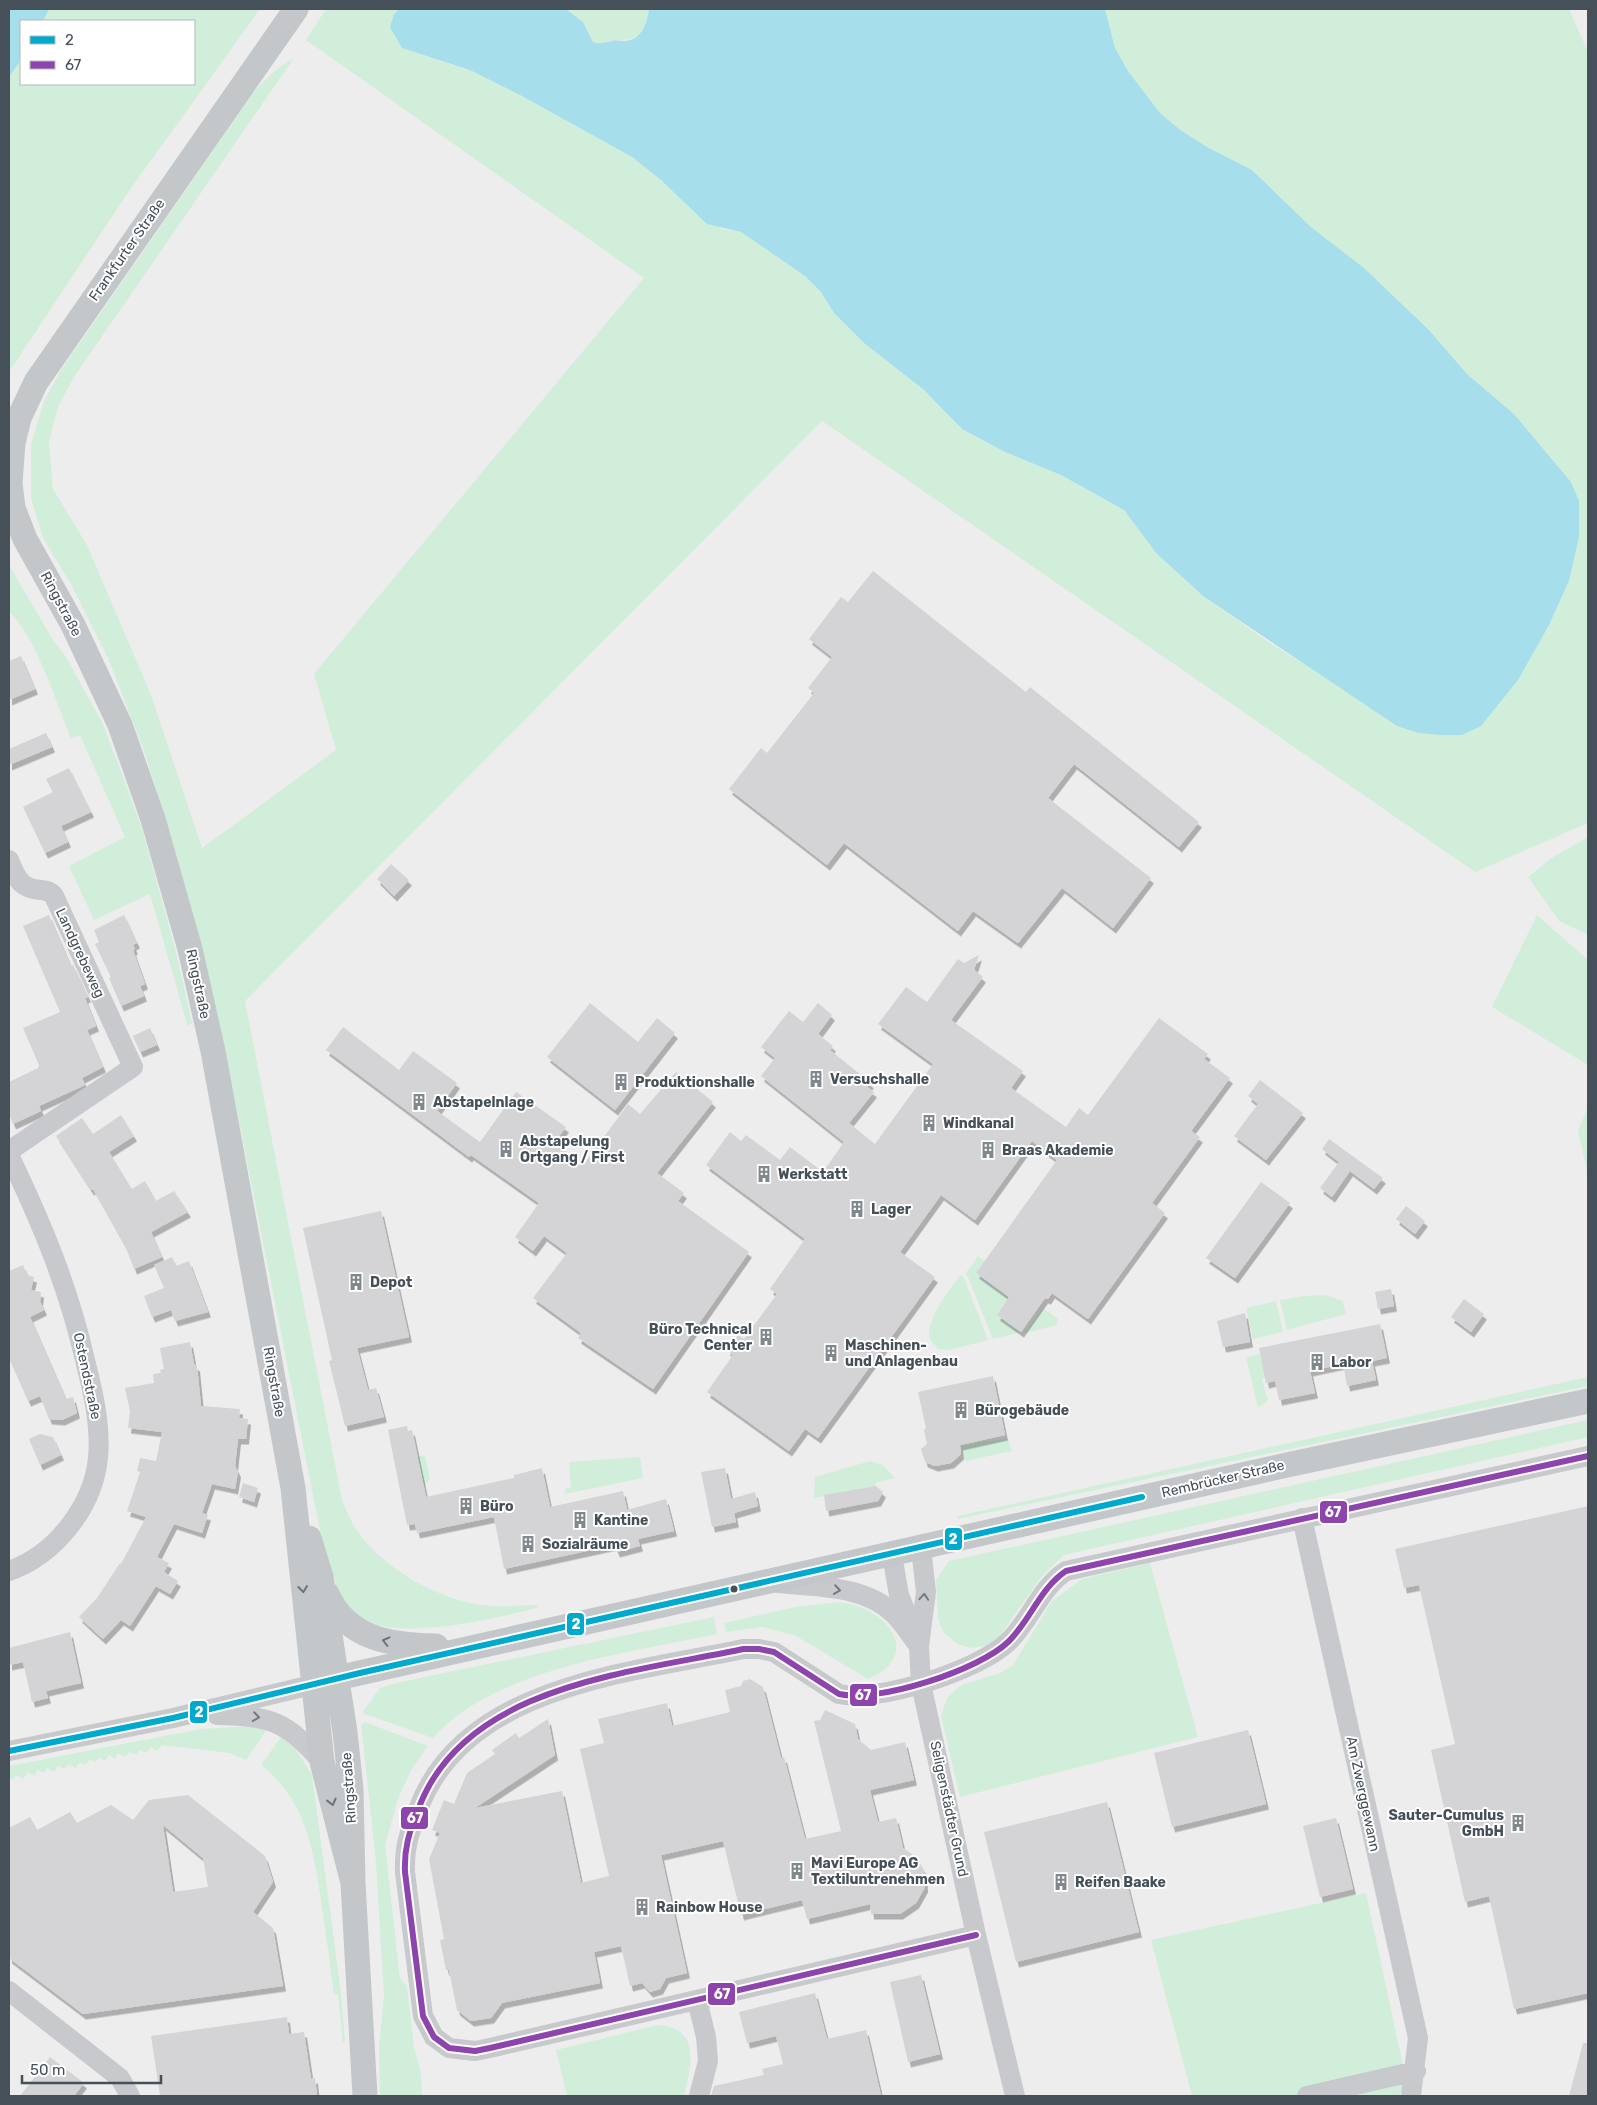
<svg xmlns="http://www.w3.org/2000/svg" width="1597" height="2105" viewBox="0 0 1597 2105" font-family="Rubik,sans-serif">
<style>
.green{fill:#d1eedb;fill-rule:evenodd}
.water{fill:#a6deeb}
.building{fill:#d4d4d6;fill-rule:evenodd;filter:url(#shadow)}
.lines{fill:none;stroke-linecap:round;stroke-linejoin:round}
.minor{stroke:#c7c9cc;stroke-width:20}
.major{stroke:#c4c7ca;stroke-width:25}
.bus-1-casing{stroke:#fff;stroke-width:10}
.bus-2-casing{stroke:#fff;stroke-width:10}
.bus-1{stroke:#00a9ce;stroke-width:6}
.bus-2{stroke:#8e44ad;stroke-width:6}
.oneway{stroke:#6b747b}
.oneway2{stroke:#727a81}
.bus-dot{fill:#455059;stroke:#fff;stroke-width:2}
.labels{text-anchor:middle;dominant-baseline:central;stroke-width:4;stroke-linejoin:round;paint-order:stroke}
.street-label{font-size:14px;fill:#455059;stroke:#fff}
.poi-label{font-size:14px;font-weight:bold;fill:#455059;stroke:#fff;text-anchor:start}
.line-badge{stroke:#fff;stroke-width:2}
.badge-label{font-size:14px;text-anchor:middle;font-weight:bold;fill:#fff}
</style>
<defs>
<filter id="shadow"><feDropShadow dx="3" dy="5.5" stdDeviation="0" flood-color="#0004"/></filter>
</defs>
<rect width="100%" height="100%" fill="#eeeded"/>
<path class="green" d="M9 9H260L129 191 9 372ZM21 21H194V84H21Z
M326 9H399L394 14 402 48 470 70 520 95 632 157 722 229 741 232 805 276 821 292 834 313 864 343 924 390 962 429 1005 452 1061 475 1124 510 1156 553 1203 596 1270 643 1307 666 1481 726 1549 625 1569 581 1579 537 1571 482 1514 414 1467 374 1429 330 1364 268 1311 227 1252 170 1207 147 1179 129 1160 113 1128 71 1115 48 1105 9H1569L1588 52V823L1475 872 822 421 245 1001 342 1500C346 1508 349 1517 353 1524 378 1567 442 1603 491 1606 506 1607 522 1605 537 1605V1608C491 1619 394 1644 354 1615 342 1605 336 1585 332 1571H328L220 1025 173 843 144 751 108 658 72 586 43 538 31 498V444L44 401 61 370 255 90 278 68 294 58 74 377 58 407 49 442 53 489 87 545 151 695 202 848 336 750 314 674 644 278 306 40Z
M566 9H649C645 40 638 38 612 41 604 42 601 45 593 42L583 22Z
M9 565 53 640 66 657 103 724 141 825 175 948 192 1023 188 1027 150 894 94 920 69 866 125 837 80 735 71 738C58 707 34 632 9 612Z
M1588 837V935L1559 921 1528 877 1550 859Z
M1537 915 1588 960V1065L1492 1007Z
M1588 1107V1176L1578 1131Z
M978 1256 985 1261 976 1273 1009 1297 997 1315 1021 1332 993 1339 968 1277 965 1274Z
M960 1275 964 1278 988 1340 949 1350 938 1349C936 1346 931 1342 930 1339 924 1322 950 1289 960 1275Z
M1325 1295 1343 1301 1346 1314 1287 1330 1280 1300 1304 1296Z
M1276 1301 1283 1332 1253 1339 1246 1308Z
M1043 1308 1057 1318 1058 1322 1054 1326 1025 1333Z
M1260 1354 1266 1378 1262 1379 1268 1400 1258 1408 1246 1357Z
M1588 1377V1386L958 1519V1516Z
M1588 1420V1437L1064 1555 1041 1577 998 1639 985 1646 971 1648 957 1644 944 1633 938 1620 936 1580 949 1561Z
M1008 1439 1012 1451 965 1461 960 1445 967 1446 979 1442Z
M425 1455 430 1479 424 1487 417 1457Z
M640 1457 643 1478 565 1494V1489L571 1487 569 1462Z
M870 1461 883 1465 895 1478 875 1483 876 1486 814 1498 815 1477Z
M1150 1563 1198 1737 960 1797 941 1716 947 1698 961 1685 1000 1673 1013 1665 1052 1601 1082 1579Z
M840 1602C850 1604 860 1606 869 1611 904 1630 907 1664 868 1679L796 1636 763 1627 726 1632 724 1623 795 1607Z
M714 1617 717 1634C629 1653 495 1668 433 1738L362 1713 380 1688 396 1683Z
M365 1722 428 1746 411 1770 398 1799 385 1845 400 1978 407 1987 414 2047 421 2074 422 2096H380L379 2046 384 1998 376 1863 361 1724Z
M251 1726 268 1728 246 1760 230 1753 162 1745 157 1751 151 1747 146 1753 140 1750 136 1755 129 1752 125 1757 118 1753 115 1759 109 1755 105 1761 99 1757 95 1763 90 1759 85 1765 80 1762 75 1768 69 1764 64 1769 58 1766 54 1772 47 1768 44 1773 38 1770 34 1776 28 1772 23 1779 16 1775 13 1780 9 1778V1766L201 1729Z
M281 1737 295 1748 312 1775 341 1993 345 2040 343 2043 338 1994H334C330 1965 326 1936 322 1907 314 1853 307 1801 261 1765Z
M1366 1893 1405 2075 1400 2096H1192L1151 1940Z
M658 2025C702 2028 691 2067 684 2096H567L556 2050Z"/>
<path class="water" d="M9 9H49L43 21H21V60L9 77Z
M399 9H566L583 22 593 42C601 45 604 42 612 41 616 40 620 41 624 41 642 40 647 24 649 9H1105L1115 48 1128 71 1160 113 1179 129 1207 147 1252 170 1311 227 1364 268 1429 330 1467 374 1514 414 1571 482 1579 501V537L1569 581 1549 625 1518 680 1481 726 1462 735H1441L1419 733 1397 726 1203 596 1156 553 1124 510 1061 475 1005 452 962 429 924 390 864 343 834 313 821 292 805 276 741 232 707 224 662 181 632 157 520 95 470 70 402 48 390 27 394 14Z"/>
<path class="building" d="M873 571 1026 692 1030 687 1199 822 1179 847 1074 764 1048 798 1151 878 1113 928 1062 888 1018 943 973 911 958 931 844 843 827 865 729 789 761 748 767 753 814 693 808 688 832 657 809 639 841 597 848 602Z
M21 656 35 689 9 700V661Z
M46 733 52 747 9 765V749Z
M69 768 91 812 61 826 68 842 45 853 23 807 53 792 46 779Z
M391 864 409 880 394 896 377 879Z
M49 915 71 966 73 965 88 997 85 998 96 1026 87 1030 103 1067 82 1078 85 1085 39 1106 41 1111 13 1124 9 1114V1082L38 1068 39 1065 23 1028 60 1012 23 926Z
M124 915 137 943 133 945 135 949 133 950 145 984 140 986 144 996 121 1006 109 978 111 977 95 944 99 942 94 930Z
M979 955 974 970 983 977 951 1020 1023 1071 1011 1088 1066 1127 1079 1108 1088 1115 1159 1018 1208 1054 1204 1059 1230 1078 1191 1131 1200 1137 1152 1203 1165 1213 1088 1319 1052 1293 1048 1299 1045 1298 1021 1332 997 1315 1009 1297 976 1273 1057 1160 1032 1141 975 1220 941 1195 900 1252 935 1277 818 1438 805 1429 789 1451 707 1392 733 1355 727 1350 738 1335 744 1339 777 1294 770 1289 805 1239 706 1165 730 1132 741 1141 746 1135 780 1160 790 1147 823 1172 844 1142 761 1076 775 1058 761 1047 789 1011 803 1022 818 1003 832 1015 818 1034 833 1046 830 1050 871 1083 867 1087 874 1092 849 1123 875 1144 933 1064 878 1024 906 987 927 1002 958 959 964 963Z
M590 1003 638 1042 657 1018 675 1033 615 1110 547 1057Z
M343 1027 399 1070 413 1051 457 1083 437 1111 480 1142 516 1092 566 1127 554 1143 584 1164 628 1104 640 1114 676 1072 713 1102 657 1173 684 1193 678 1201 749 1252 653 1389 578 1338 581 1333 533 1298 567 1253 544 1236 533 1251 515 1237 539 1203 471 1155 469 1157 326 1050Z
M150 1028 157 1045 140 1052 133 1036Z
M1260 1080 1303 1113 1266 1160 1234 1136 1258 1104 1248 1096Z
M121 1115 134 1136 109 1152 132 1189 145 1181 156 1201 174 1191 188 1212 151 1232 162 1257 134 1269 126 1248 93 1189 91 1190 56 1136 82 1118 93 1134Z
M1329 1139 1383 1178 1374 1189 1350 1171 1332 1197 1320 1188 1339 1162 1322 1149Z
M1261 1182 1290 1203 1235 1278 1206 1258Z
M1406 1206 1425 1221 1415 1234 1396 1219Z
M381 1211 409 1337 357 1348 368 1390 376 1388 384 1417 345 1426 329 1361 332 1360 303 1228Z
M172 1257 176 1266 189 1261 208 1312 175 1321 171 1310 152 1317 144 1296 164 1288 154 1265Z
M23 1265 27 1275 34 1277 31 1290 41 1292 40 1301 44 1310 30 1317 66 1399 73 1397 77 1413 62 1420 49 1419 40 1396 28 1401 9 1358V1271Z
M1391 1289 1394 1306 1378 1309 1375 1292Z
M1464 1299 1484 1314 1471 1332 1451 1317Z
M1245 1313 1250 1342 1223 1347 1217 1321Z
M1380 1324 1387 1358 1372 1361 1376 1380 1347 1386 1343 1364 1310 1371 1315 1393 1279 1400 1275 1381 1266 1383 1259 1348Z
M190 1342 194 1364 197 1366 201 1406 240 1409 239 1418 248 1419 246 1439H238L235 1466 238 1472 235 1489 212 1484 202 1513 208 1515 202 1533 174 1524 157 1557 169 1563 164 1572 178 1581 170 1594 156 1586 130 1626 121 1620 103 1639 79 1617 97 1598 120 1563 121 1564 146 1517 127 1511 140 1472 137 1471 140 1458 156 1461 162 1432 128 1428 130 1411 125 1388 154 1383 153 1374 161 1373 160 1370 164 1369 160 1348Z
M993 1376 1005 1435 960 1445 961 1454 951 1463 935 1466 925 1462 921 1449 927 1444 924 1430 926 1428 918 1392Z
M407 1426 408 1431 412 1430 426 1497 514 1478V1475L542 1468 550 1507 623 1491 627 1510 666 1499 674 1531 638 1539 640 1546 617 1552 614 1545 504 1569 494 1517 417 1533 415 1524 407 1525 388 1430Z
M40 1434 53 1437 61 1455 40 1465 29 1439Z
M725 1468 731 1499 755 1492 758 1506 734 1513 736 1522 712 1527 701 1472Z
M243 1483 258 1488 254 1502 239 1497Z
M876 1486 883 1492 878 1501 826 1511 824 1495Z
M1588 1506V1993L1514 2009 1489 1896 1465 1902 1431 1750 1455 1744 1419 1585 1404 1588 1395 1549Z
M70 1632 81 1683 46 1691 48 1698 32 1702 23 1662 9 1665V1648Z
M750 1679 763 1687 781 1758 784 1757 805 1839 841 1831 814 1721 820 1720 825 1710 855 1724 858 1739 871 1750 905 1742 914 1780 870 1790 878 1822 896 1818 903 1848 915 1856 924 1870 925 1887 916 1903 900 1914H871L870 1904 807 1919 802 1900 741 1915 723 1841 661 1855 687 1973 666 1978 660 1989 650 1992 642 1983 630 1986 621 1946 594 1952 600 1983 502 2003 491 2018 471 2021 457 2010 449 1970H446L440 1940 444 1939 429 1859 440 1833 432 1830 444 1800 454 1804 467 1773 495 1754 492 1750 516 1733 519 1738 548 1719 555 1755 475 1808 562 1791 581 1883 609 1876 580 1749 604 1743 598 1719 667 1703 672 1726 730 1712 725 1690 741 1686 743 1681Z
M1248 1730 1266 1804 1172 1827 1154 1753Z
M188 1795 265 1856 273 1882 253 1912 273 1928 283 1986 83 2014 9 1958V1828L30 1817 37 1830 70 1812 77 1823 111 1805 133 1820 149 1800ZM163 1825 203 1858 208 1887 173 1892Z
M1107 1802 1139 1932 1016 1962 984 1832Z
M1336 1818 1353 1889 1320 1897 1303 1826Z
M921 1975 940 2054 908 2062 890 1982Z
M815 1993 827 2039 866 2030 881 2096H711L714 2086 764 2075 762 2069 783 2064 776 2036 747 2043 739 2012Z
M287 2017 289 2034 304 2032 311 2079 315 2078 317 2096H160L151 2036Z
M1583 2043H1588V2096H1569Z
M50 2057 84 2083 74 2096H20Z"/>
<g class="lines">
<path class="minor" d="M9 860C13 869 17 883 28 887 37 892 47 887 54 896L133 1067 9 1151
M9 1155C42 1224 68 1286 85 1360 93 1392 101 1425 98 1458 93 1507 55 1555 9 1571
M1302 1518 1418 2038 1411 2096
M921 1548 926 1592 919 1646 921 1684 976 1935 1015 2096
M892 1555 899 1595 912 1628
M778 1583C817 1587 866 1585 895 1615 904 1624 911 1636 919 1646
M217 1715C271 1716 286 1721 322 1762
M9 1751 173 1718 328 1681
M976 1935 490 2048 475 2051 449 2048 434 2037 423 2016 405 1872C404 1848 409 1833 418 1810 463 1685 631 1673 743 1649H759L774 1652 839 1694C878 1703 979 1670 1008 1642 1030 1621 1040 1588 1066 1571L1588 1456
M9 1991 120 2078 130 2096
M697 2000 706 2037 708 2061 699 2096
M1307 2096 1416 2071"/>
<path class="major" d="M296 9 36 382 19 418 13 443 10 483 13 508 25 539 73 625 120 725 153 819 190 949 213 1051 293 1488 322 1762 353 1883
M309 1538 321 1577 345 1732 351 1789 353 1883 365 2096
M327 1594C347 1640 392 1645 436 1646
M337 1678 1287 1465 1588 1401"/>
<g class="bus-1-casing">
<path id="bus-1" d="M9 1751 173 1718 360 1673 1142 1497"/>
</g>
<g class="bus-2-casing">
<path id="bus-2" d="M976 1935 490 2048 475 2051 449 2048 434 2037 423 2016 405 1872C404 1848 409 1833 418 1810 463 1685 631 1673 743 1649H759L774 1652 839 1694C878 1703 979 1670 1008 1642 1030 1621 1040 1588 1066 1571L1588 1456"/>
</g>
<use href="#bus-1" class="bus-1"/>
<use href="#bus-2" class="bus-2"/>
</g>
<defs><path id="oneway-chevron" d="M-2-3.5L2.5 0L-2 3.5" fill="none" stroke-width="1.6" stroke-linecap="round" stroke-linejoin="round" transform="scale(1.25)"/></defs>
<g class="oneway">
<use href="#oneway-chevron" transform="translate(303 1589) rotate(83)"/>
<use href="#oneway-chevron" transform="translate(386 1641) rotate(-166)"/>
<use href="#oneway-chevron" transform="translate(332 1802) rotate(76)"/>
</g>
<g class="oneway2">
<use href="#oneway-chevron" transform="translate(837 1590) rotate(8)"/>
<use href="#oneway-chevron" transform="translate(924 1597) rotate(-86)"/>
<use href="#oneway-chevron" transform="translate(256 1717) rotate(9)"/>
</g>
<defs>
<g id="building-bare" transform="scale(1.35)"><path d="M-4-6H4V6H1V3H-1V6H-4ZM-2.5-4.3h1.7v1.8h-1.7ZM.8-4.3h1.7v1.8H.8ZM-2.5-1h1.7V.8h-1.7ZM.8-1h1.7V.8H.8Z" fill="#80878d" stroke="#fff" stroke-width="2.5" paint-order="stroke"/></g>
</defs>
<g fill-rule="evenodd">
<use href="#building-bare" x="816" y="1079"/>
<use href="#building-bare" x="621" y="1082"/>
<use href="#building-bare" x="419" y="1102"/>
<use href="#building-bare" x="929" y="1123"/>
<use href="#building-bare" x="506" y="1149"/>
<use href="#building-bare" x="988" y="1150"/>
<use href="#building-bare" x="764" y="1174"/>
<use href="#building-bare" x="857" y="1209"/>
<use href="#building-bare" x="356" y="1282"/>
<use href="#building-bare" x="766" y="1337"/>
<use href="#building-bare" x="831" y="1353"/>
<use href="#building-bare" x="1317" y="1362"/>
<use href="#building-bare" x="961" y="1410"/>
<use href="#building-bare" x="466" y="1506"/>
<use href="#building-bare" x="580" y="1520"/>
<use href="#building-bare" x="528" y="1544"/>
<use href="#building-bare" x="1518" y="1823"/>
<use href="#building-bare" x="797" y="1871"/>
<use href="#building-bare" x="1061" y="1882"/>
<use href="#building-bare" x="642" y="1907"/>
</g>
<circle class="bus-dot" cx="734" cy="1589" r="4.5"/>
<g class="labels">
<g class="street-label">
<text transform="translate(127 250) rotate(-55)">Frankfurter Straße</text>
<text transform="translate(61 604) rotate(62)">Ringstraße</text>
<text transform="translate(80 953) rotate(65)">Landgrebeweg</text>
<text transform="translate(198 984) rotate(78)">Ringstraße</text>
<text transform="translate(87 1376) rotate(78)">Ostendstraße</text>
<text transform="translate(274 1382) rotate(80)">Ringstraße</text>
<text transform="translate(1223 1479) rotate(-13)">Rembrücker Straße</text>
<text transform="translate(349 1788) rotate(-94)">Ringstraße</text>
<text transform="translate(1363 1794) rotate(78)">Am Zwerggewann</text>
<text transform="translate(949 1809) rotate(78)">Seligenstädter Grund</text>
</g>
<g class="poi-label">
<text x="830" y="1079">Versuchshalle</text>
<text x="635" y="1082">Produktionshalle</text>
<text x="433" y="1102">Abstapelnlage</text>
<text x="943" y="1123">Windkanal</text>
<text x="520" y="1141">Abstapelung<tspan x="520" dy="16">Ortgang / First</tspan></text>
<text x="1002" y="1150">Braas Akademie</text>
<text x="778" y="1174">Werkstatt</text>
<text x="871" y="1209">Lager</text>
<text x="370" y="1282">Depot</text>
<text x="752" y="1329" text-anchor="end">Büro Technical<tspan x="752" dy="16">Center</tspan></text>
<text x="845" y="1345">Maschinen-<tspan x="845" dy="16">und Anlagenbau</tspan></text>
<text x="1331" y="1362">Labor</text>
<text x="975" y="1410">Bürogebäude</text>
<text x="480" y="1506">Büro</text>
<text x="594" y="1520">Kantine</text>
<text x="542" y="1544">Sozialräume</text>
<text x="1504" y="1815" text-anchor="end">Sauter-Cumulus<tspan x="1504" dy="16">GmbH</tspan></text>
<text x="811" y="1863">Mavi Europe AG<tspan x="811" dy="16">Textiluntrenehmen</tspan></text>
<text x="1075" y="1882">Reifen Baake</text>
<text x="656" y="1907">Rainbow House</text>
</g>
</g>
<g class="line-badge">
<rect x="1319" y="1500" width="29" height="24" rx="5" fill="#8e44ad"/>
<rect x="944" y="1527" width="19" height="24" rx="5" fill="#00a9ce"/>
<rect x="566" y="1612" width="19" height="24" rx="5" fill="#00a9ce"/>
<rect x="849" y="1683" width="29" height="24" rx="5" fill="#8e44ad"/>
<rect x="189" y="1700" width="19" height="24" rx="5" fill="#00a9ce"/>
<rect x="400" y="1806" width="29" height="24" rx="5" fill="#8e44ad"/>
<rect x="707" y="1982" width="29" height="24" rx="5" fill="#8e44ad"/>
</g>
<g class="badge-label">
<text x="1333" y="1517">67</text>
<text x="953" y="1544">2</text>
<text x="576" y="1629">2</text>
<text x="863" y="1700">67</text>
<text x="199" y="1717">2</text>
<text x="415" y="1823">67</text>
<text x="722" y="1999">67</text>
</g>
<rect width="1597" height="2105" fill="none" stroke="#455059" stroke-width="20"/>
<rect x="20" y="20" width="175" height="65" fill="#ffffff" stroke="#b5b9bd"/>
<rect x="30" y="36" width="25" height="8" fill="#00a9ce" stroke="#b5b9bd"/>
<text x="65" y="45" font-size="15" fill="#455059">2</text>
<rect x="30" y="61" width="25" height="8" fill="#8e44ad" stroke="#b5b9bd"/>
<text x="65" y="70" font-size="15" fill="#455059">67</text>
<path d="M22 2075v8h139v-8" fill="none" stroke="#455059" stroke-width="2.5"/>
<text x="30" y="2075" font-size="15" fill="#455059" stroke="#ffffff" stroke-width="4" paint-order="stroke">50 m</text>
</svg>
